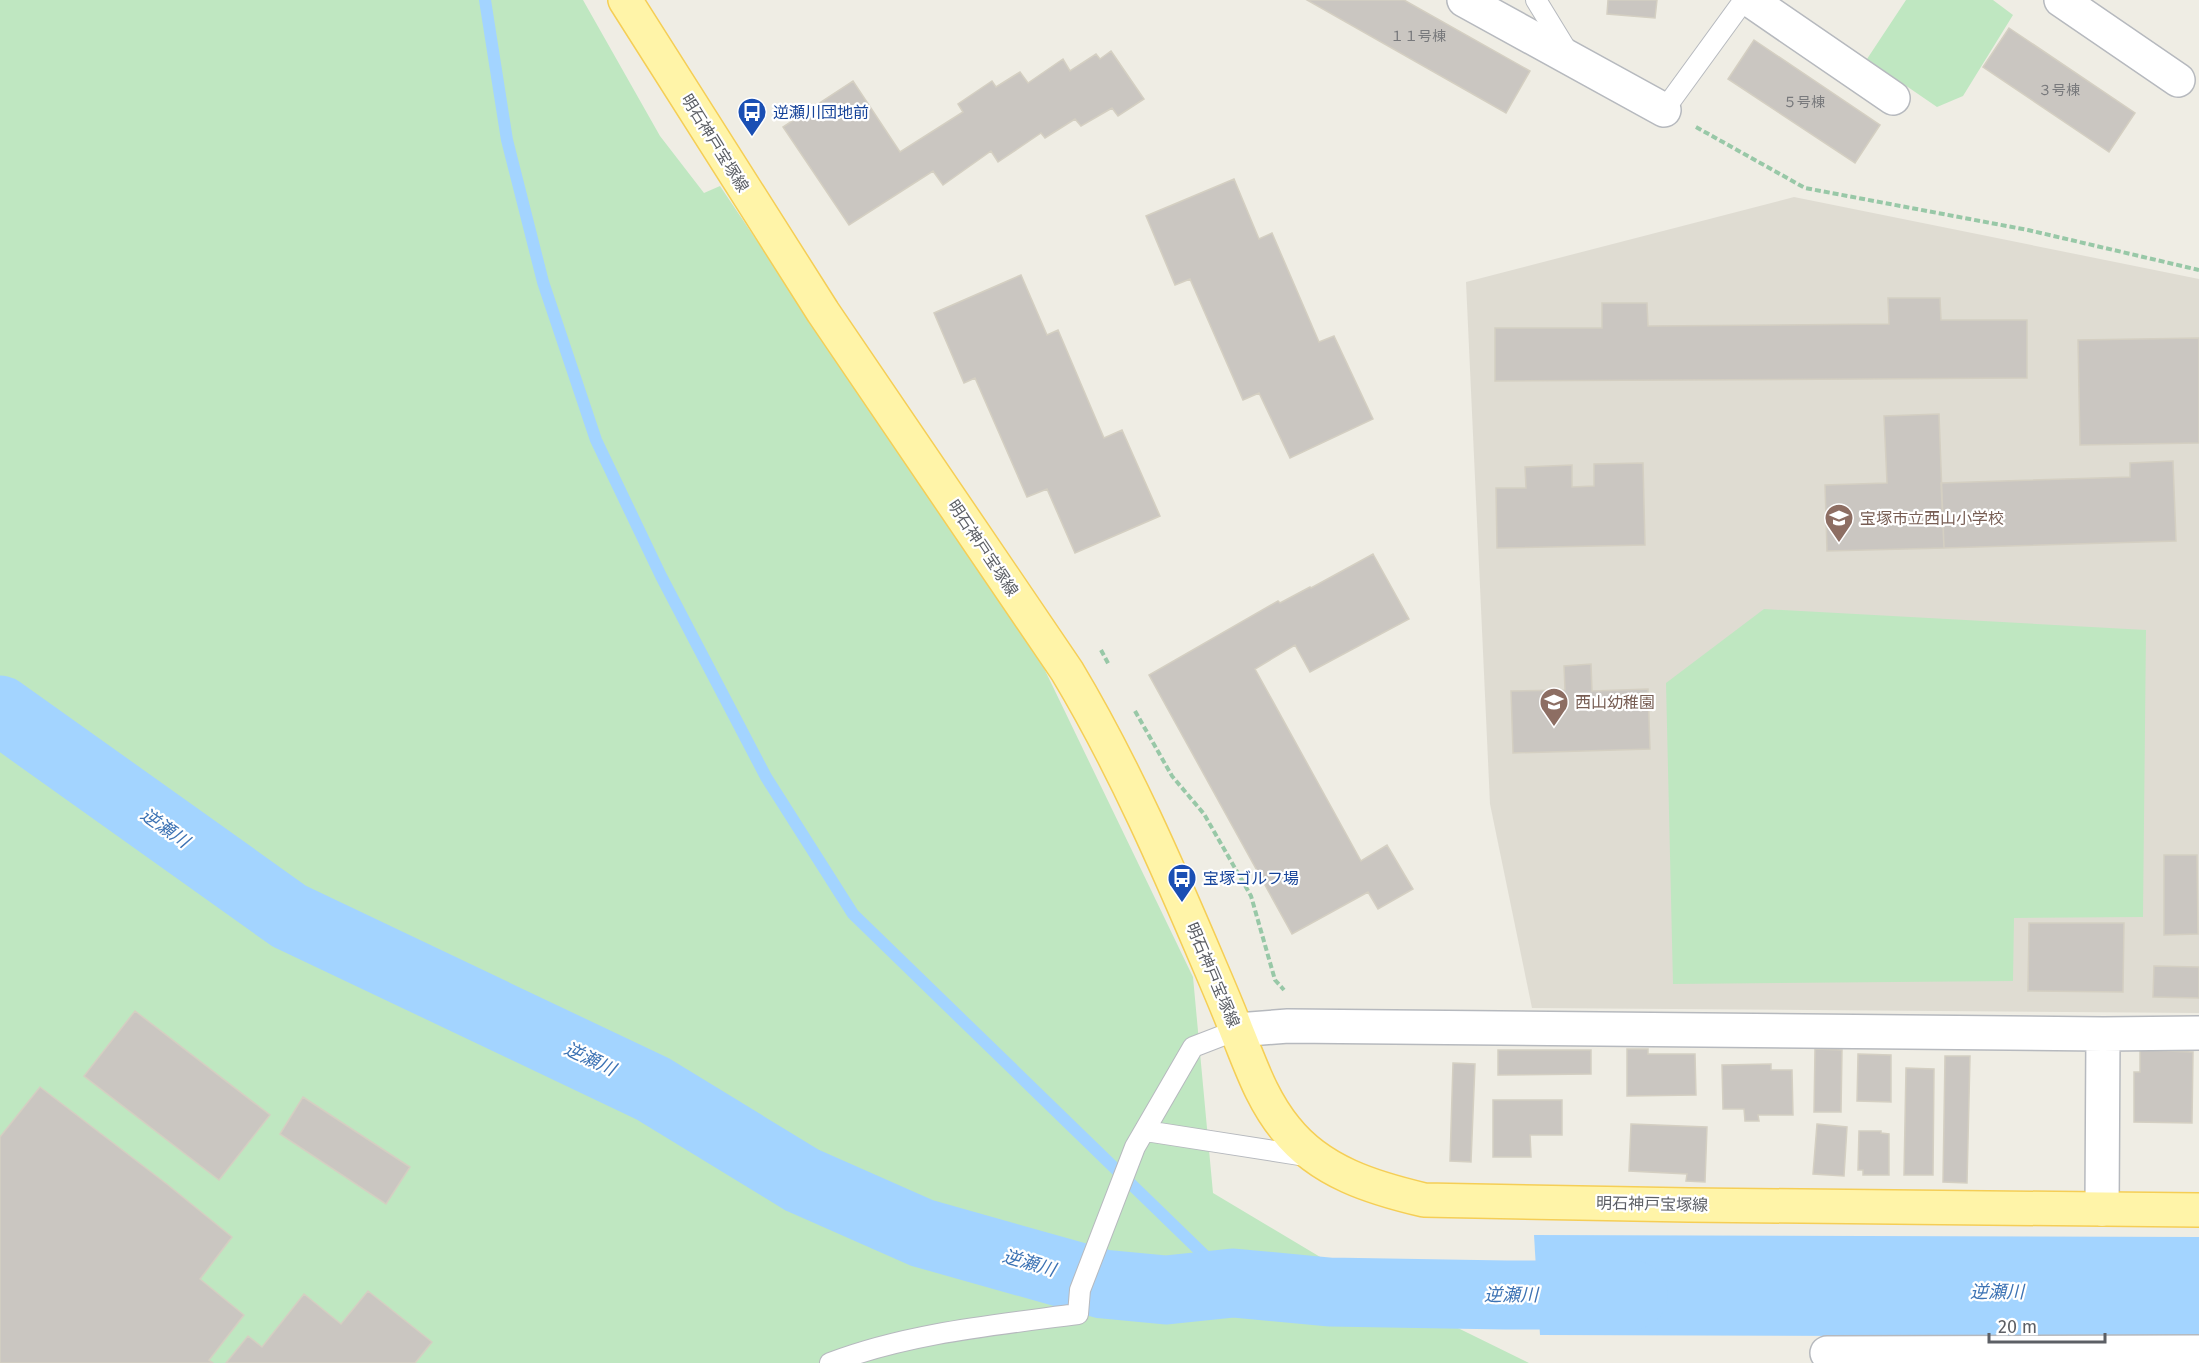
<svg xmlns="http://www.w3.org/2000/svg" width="2199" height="1363" viewBox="0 0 2199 1363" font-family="'Fira Sans','Noto Sans JP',sans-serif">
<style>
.education{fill:#dfdcd2}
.green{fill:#bfe7c1}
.water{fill:#a3d4ff}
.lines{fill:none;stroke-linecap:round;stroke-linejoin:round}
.stream{stroke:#a3d4ff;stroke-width:12}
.river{stroke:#a3d4ff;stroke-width:69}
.building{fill:#cac6c1;stroke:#d4cfc2;stroke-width:1.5}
.service-casing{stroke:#b6b9be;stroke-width:22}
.minor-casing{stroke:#b6b9be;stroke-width:36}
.primary-casing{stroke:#f5ce56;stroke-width:36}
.path{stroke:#98c8a7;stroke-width:4;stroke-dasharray:6 3;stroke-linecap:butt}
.service{stroke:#fff;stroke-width:20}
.minor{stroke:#fff;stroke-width:33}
.primary{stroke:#fff4a8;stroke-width:33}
.labels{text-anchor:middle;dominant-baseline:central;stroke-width:4.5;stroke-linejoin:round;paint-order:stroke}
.number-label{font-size:14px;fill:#78797c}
.transit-label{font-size:16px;fill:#164399;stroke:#fff;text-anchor:start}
.street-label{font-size:16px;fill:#5c5f65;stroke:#fff}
.education-label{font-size:16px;fill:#785e54;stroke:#fff;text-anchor:start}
.water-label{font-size:18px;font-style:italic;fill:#3d73b4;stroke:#fff}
</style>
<rect width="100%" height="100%" fill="#efede4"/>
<path class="education" d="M1794 197 2199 279V1013L1532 1008 1490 804 1466 282Z"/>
<path class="green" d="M0 0H583L660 136 704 193 720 186 1041 662 1193 977 1213 1193 1352 1276 1529 1363H0Z
M1906 0H1993L2013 15 1963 96 1937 107 1867 59Z
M1764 609 2146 630 2143 917 2014 918 2013 981 1673 984 1666 683Z"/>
<path class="water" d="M1534 1235 2199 1237V1337L1540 1335Z"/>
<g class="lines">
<path class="stream" d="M485 0 507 140 543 282 596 440 661 576 766 777 853 914 1233 1283"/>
<path class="river" d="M0 710 289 916 653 1089 802 1180 922 1233 1103 1284 1166 1290 1233 1283 1329 1292 1506 1295H1633"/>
</g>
<path class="building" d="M1307 0H1404L1530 71 1506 113Z
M1608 0H1657L1655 18 1607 14Z
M2009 28 2135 113 2109 152 1983 67Z
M1754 40 1880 125 1855 163 1728 79Z
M1111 51 1144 99 1118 116 1112 108 1081 126 1075 119 1045 138 1041 133 998 162 991 151 943 185 933 171 849 225 783 127 853 81 900 152 963 112 958 104 992 81 996 87 1020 72 1028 83 1063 59 1070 71 1096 54 1100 59Z
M1234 179 1259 239 1272 233 1319 342 1334 336 1373 419 1290 458 1259 393 1243 400 1190 279 1175 285 1146 216Z
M1021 275 1047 335 1058 330 1104 438 1122 430 1160 516 1075 553 1047 489 1027 497 975 378 964 383 934 313Z
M1888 298H1940L1941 320H2027V378L1495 381V328H1602V303H1647L1648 326 1889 324Z
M2199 338V443L2080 445 2078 340Z
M1939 414 1944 548 1827 551 1825 485 1887 483 1884 416Z
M2173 461 2176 541 1944 548 1941 483 2130 477V463Z
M1643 463 1645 545 1497 548 1496 488H1526L1525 467 1572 465V487L1594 486V464Z
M1373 554 1409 619 1310 672 1295 645 1255 669 1361 861 1387 845 1413 889 1378 909 1368 892 1292 934 1149 675 1278 601 1280 603 1310 587 1311 588Z
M1591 664 1592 691 1648 689 1650 749 1513 753 1511 691 1565 690 1564 666Z
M2164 855H2197L2198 934 2164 935Z
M2029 923H2124L2123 992 2028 991Z
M2154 966 2199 967V998L2153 997Z
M135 1011 270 1115 219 1180 84 1076Z
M1627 1049H1648V1054H1695L1696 1095 1627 1096Z
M1815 1049 1842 1050 1841 1112H1814Z
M1498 1050H1591V1074L1498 1075Z
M2140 1050 2193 1052 2192 1123 2134 1122V1072H2140Z
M1858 1054 1891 1055V1102L1857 1101Z
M1945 1056H1970L1967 1183 1943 1182Z
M1453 1063 1475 1064 1471 1162 1450 1161Z
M1771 1064V1070H1792L1793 1115H1758L1759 1121H1745L1744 1109H1723L1722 1065Z
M1906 1068 1934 1069 1933 1175H1904Z
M40 1087 168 1185 232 1237 200 1279 244 1315 209 1360 213 1363H0V1137Z
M303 1097 410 1167 386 1204 280 1134Z
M1493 1100H1562V1135H1530L1531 1157H1493Z
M1631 1124 1707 1127 1705 1182 1686 1181 1687 1174 1629 1171Z
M1817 1124 1847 1127 1844 1176 1813 1174Z
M1859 1131H1881V1133L1889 1134V1175H1863V1170H1858Z
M368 1291 432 1342 415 1363H226L248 1336 262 1347 304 1294 341 1324Z"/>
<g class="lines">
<g class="service-casing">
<path id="service" d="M1536 0 1569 54
M1664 110 1744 0
M1146 1131 1312 1157
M830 1363C909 1333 995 1325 1078 1314L1080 1290 1135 1147 1193 1047 1237 1030"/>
</g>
<g class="minor-casing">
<path id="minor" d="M1464 0 1664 110
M1750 0 1893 98
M2061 0 2178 80
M1237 1030 1288 1026 2103 1034 2199 1033
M2102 1209 2103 1034
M1827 1353 2199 1352"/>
</g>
<g class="primary-casing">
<path id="primary" d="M625 0 823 312 1067 671C1124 766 1168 868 1211 969 1220 990 1229 1011 1237 1032 1251 1066 1262 1100 1286 1129 1320 1172 1373 1188 1424 1200L1689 1205 2199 1210"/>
</g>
<path class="path" d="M1696 127 1805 188 2028 230 2199 270
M1101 650 1109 665
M1135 711 1172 776 1204 814 1251 896 1275 980 1284 990"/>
<use href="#service" class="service"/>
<use href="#minor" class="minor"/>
<use href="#primary" class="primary"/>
</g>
<defs>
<g id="bus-pin" transform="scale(1.5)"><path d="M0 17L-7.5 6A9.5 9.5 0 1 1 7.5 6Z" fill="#1a4fb4" stroke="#fff"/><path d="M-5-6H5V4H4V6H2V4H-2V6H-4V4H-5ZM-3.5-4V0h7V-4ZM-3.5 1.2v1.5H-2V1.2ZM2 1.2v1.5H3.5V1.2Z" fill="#fff"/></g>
<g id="school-pin" transform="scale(1.5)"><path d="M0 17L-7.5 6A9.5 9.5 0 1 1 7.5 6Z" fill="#8d6e63" stroke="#fff"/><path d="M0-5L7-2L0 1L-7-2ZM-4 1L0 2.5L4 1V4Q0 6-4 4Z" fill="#fff"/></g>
</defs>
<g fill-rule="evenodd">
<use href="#bus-pin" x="752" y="112"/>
<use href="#school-pin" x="1839" y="518"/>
<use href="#school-pin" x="1554" y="702"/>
<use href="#bus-pin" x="1182" y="878"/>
</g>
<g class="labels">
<g class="number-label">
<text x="1418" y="36">１１号棟</text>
<text x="2059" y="90">３号棟</text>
<text x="1804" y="102">５号棟</text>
</g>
<g class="transit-label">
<text x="773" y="112">逆瀬川団地前</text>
<text x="1203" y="878">宝塚ゴルフ場</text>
</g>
<g class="street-label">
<text transform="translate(715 143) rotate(58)">明石神戸宝塚線</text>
<text transform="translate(983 548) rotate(56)">明石神戸宝塚線</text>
<text transform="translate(1213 975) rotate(67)">明石神戸宝塚線</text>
<text transform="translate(1652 1204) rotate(1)">明石神戸宝塚線</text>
</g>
<g class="education-label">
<text x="1860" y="518">宝塚市立西山小学校</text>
<text x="1575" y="702">西山幼稚園</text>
</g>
<g class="water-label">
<text transform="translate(165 828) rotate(35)">逆瀬川</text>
<text transform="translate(590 1059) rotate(25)">逆瀬川</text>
<text transform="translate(1029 1263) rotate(16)">逆瀬川</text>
<text x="1997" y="1292">逆瀬川</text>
<text x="1511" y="1295">逆瀬川</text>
</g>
</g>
<path d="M1989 1333v9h116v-9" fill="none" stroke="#5c5f65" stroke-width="3"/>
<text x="1998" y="1333" font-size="18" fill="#5c5f65" stroke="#ffffff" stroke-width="4.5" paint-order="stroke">20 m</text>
</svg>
